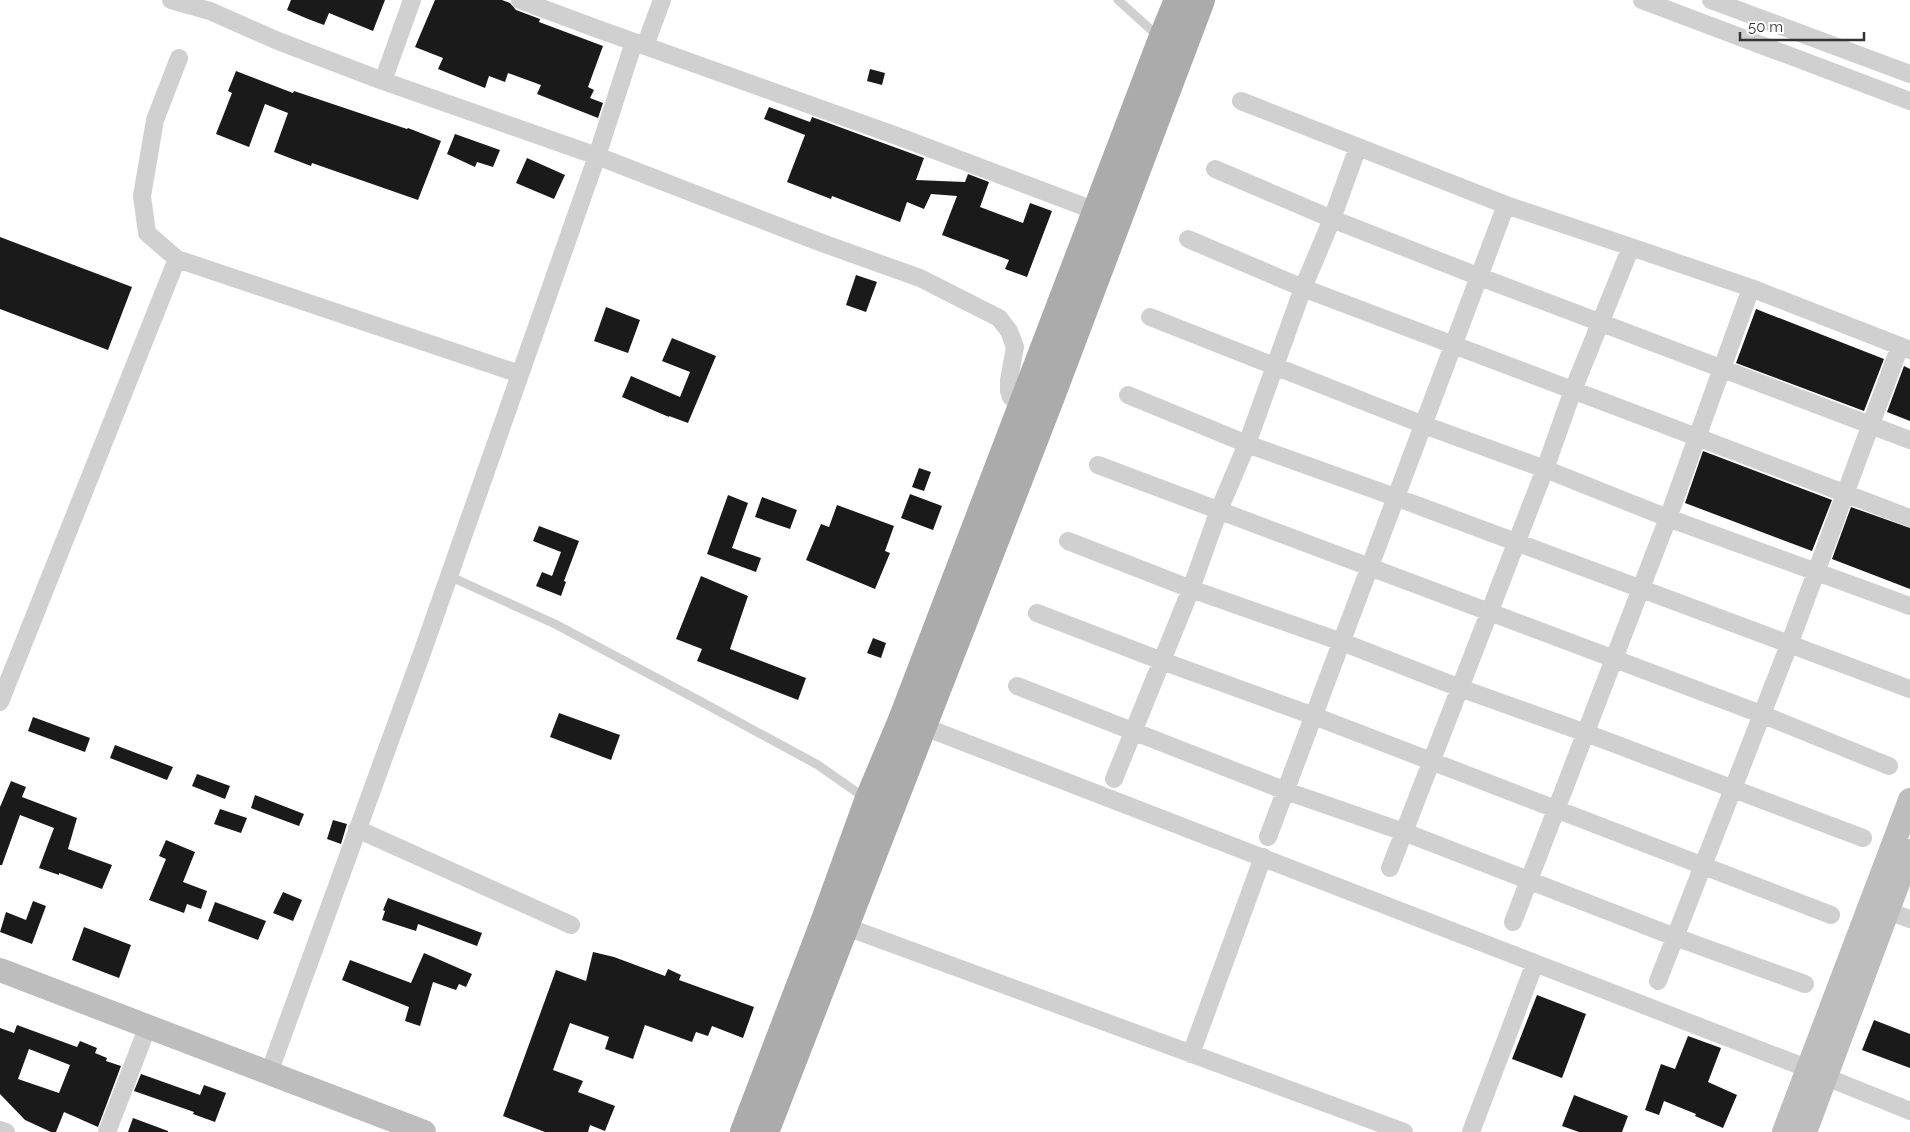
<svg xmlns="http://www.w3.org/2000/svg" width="1910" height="1132" viewBox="0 0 1910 1132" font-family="Raleway,sans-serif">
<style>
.building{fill:#1a1a1a;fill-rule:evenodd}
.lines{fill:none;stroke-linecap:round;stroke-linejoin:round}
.lane{stroke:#d0d0d0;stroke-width:9}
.street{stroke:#d0d0d0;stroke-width:18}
.secondary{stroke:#bdbdbd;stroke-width:24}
.primary{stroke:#ababab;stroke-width:28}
</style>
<rect width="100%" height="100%" fill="#fff"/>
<path class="building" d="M291 0H385L373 31 329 13 324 25 308 19 287 10Z
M435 0H502L510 3 516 10 540 19 539 22 603 46 588 87 594 90 590 98 603 103 598 118 537 94 541 85 508 73 505 82 489 76 485 88 438 69 443 58 415 47Z
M870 69 885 73 882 85 867 81Z
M236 71 293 93 294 91 407 129 408 128 441 141 418 200 312 163 311 166 274 152 288 113 265 104 249 147 216 134 232 93 228 91Z
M769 107 810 122 812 117 924 158 916 180 965 182 968 174 989 182 980 207 1023 223 1030 203 1052 211 1027 277 1005 269 1009 260 942 235 957 196 931 194 924 209 907 202 900 222 832 196 831 199 787 182 805 135 764 119Z
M455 134 500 150 493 167 477 162 475 167 447 154Z
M527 158 565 175 554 199 516 183Z
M0 237 132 287 108 350 0 309Z
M856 275 877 282 866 312 846 305Z
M606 307 640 320 628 353 594 341Z
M1756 309 1884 359 1864 411 1736 363Z
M672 338 716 356 688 423 669 416V417L622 397 631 376 680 397 690 372 662 361Z
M1904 366 1910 369V421L1887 412Z
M1703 451 1832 500 1812 551 1685 503Z
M919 468 931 472 924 491 912 487Z
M910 494 942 506 933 530 901 518Z
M728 495 748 503 732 548 761 558 756 572 707 554Z
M762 497 797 510 790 529 755 517Z
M837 505 894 526 885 551 890 553 875 589 806 560 821 524 829 527Z
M1851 507 1910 528V589L1832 559Z
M539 526 579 541 564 581 566 582 561 596 536 586 542 572 552 576 561 552 533 541Z
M701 576 748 596 730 649 806 678 798 700 697 661 702 649 676 639Z
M873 638 886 643 881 658 867 653Z
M559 713 620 735 611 760 550 737Z
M33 717 90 738 85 752 28 731Z
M115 745 173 767 167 780 110 758Z
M197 774 230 786 225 799 192 786Z
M11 781 26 787 22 797 77 818 68 849 112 865 102 889 59 873V875L39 868 54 828 20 815 2 865H0V807Z
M255 795 304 814 299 826 251 808Z
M220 809 247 818 241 833 214 824Z
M333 820 347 824 341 844 327 839Z
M166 840 195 852 183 882 207 891 201 909 187 904 184 913 149 900 166 859 159 856Z
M283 892 302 900 293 921 273 913Z
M388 898 482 933 477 946 418 924 416 931 382 920 385 911 383 910Z
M33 901 46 906 32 944 0 932 6 912 26 920Z
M215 902 266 921 258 940 208 921Z
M84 927 131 945 119 978 72 960Z
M593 952 614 957 665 976 668 969 681 975 679 980 754 1007 743 1038 712 1026 708 1036 696 1032 692 1042 645 1025 633 1059 605 1049 609 1037 570 1023 553 1070 583 1081 578 1092 615 1106 605 1131 590 1125 588 1132H545L503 1116 556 970 586 981Z
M424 953 472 974 466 987 459 984 456 990 433 982 420 1026 405 1021 409 1007 342 980 350 960 411 983Z
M1537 995 1586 1014 1562 1078 1512 1059Z
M1874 1020 1910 1034V1068L1862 1050Z
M17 1025 77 1047 80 1041 97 1048 95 1053 107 1058 106 1061 121 1066 98 1127 64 1112 56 1132H51L25 1120 0 1094V1028L14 1033ZM29 1049 70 1065 59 1093 18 1079Z
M1688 1036 1721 1048 1708 1082 1737 1095 1723 1128 1695 1116 1696 1114 1664 1101 1659 1115 1645 1110 1661 1064 1675 1069Z
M141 1074 200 1095 204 1085 226 1093 215 1122 193 1114 194 1112 134 1091Z
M1574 1095 1628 1116 1622 1132H1579L1562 1126Z
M133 1118 168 1131V1132H128Z"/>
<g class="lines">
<path class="lane" d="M1118 0 1159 37
M449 576 555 624 698 700 818 765 865 798"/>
<path class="street" d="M171 0 210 11 278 41 383 81 597 156 822 243 920 278 999 318 1009 331 1015 347 1009 380V391L1011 397 1032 405
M520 0 595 28 897 136 1096 211
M1642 0 1910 101
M1711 0 1910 74
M645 46 662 0
M179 58 155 120 142 196 147 233 177 259 520 374
M383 81 412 0
M1241 101 1506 205 1631 247
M1215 169 1332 219 1480 277 1910 440
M1188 239 1303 288 1910 518
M1150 317 1424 425 1545 469 1668 518 1910 606
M1128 395 1247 444 1395 497 1910 689
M1098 465 1761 714 1889 766
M1068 541 1191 589 1342 642 1460 688 1586 733 1863 838
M1037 613 1162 661 1314 716 1831 915
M1017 686 1286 791 1404 832 1675 937 1805 984
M0 702 177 259
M922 726 1809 1069
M1114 779 1191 589 1219 510 1247 444 1303 288 1332 219 1358 147
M357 829 571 925
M1268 837 1506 205
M1390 868 1545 469 1573 390 1631 247 1751 288 1910 350
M1887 911 1910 919
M1513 922 1668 518 1751 288
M844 926 1404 1132
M1658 981 1789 645 1900 346
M1191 1054 1263 857
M269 1073 423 650 597 156 634 42
M1826 1077 1910 1111
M0 1130 6 1132
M107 1132 148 1026
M1471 1132 1535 963"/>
<path class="secondary" d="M0 970 424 1132
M1784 1132 1910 800
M1805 1132 1910 851"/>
<path class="primary" d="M744 1132 825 920 868 801 902 720 1162 39 1178 0
M765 1132 1052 394 1201 0"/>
</g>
<path d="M1740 32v8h124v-8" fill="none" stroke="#333333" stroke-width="2.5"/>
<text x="1748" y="32" font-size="15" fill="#333333" stroke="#ffffff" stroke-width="4" paint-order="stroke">50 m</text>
</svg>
